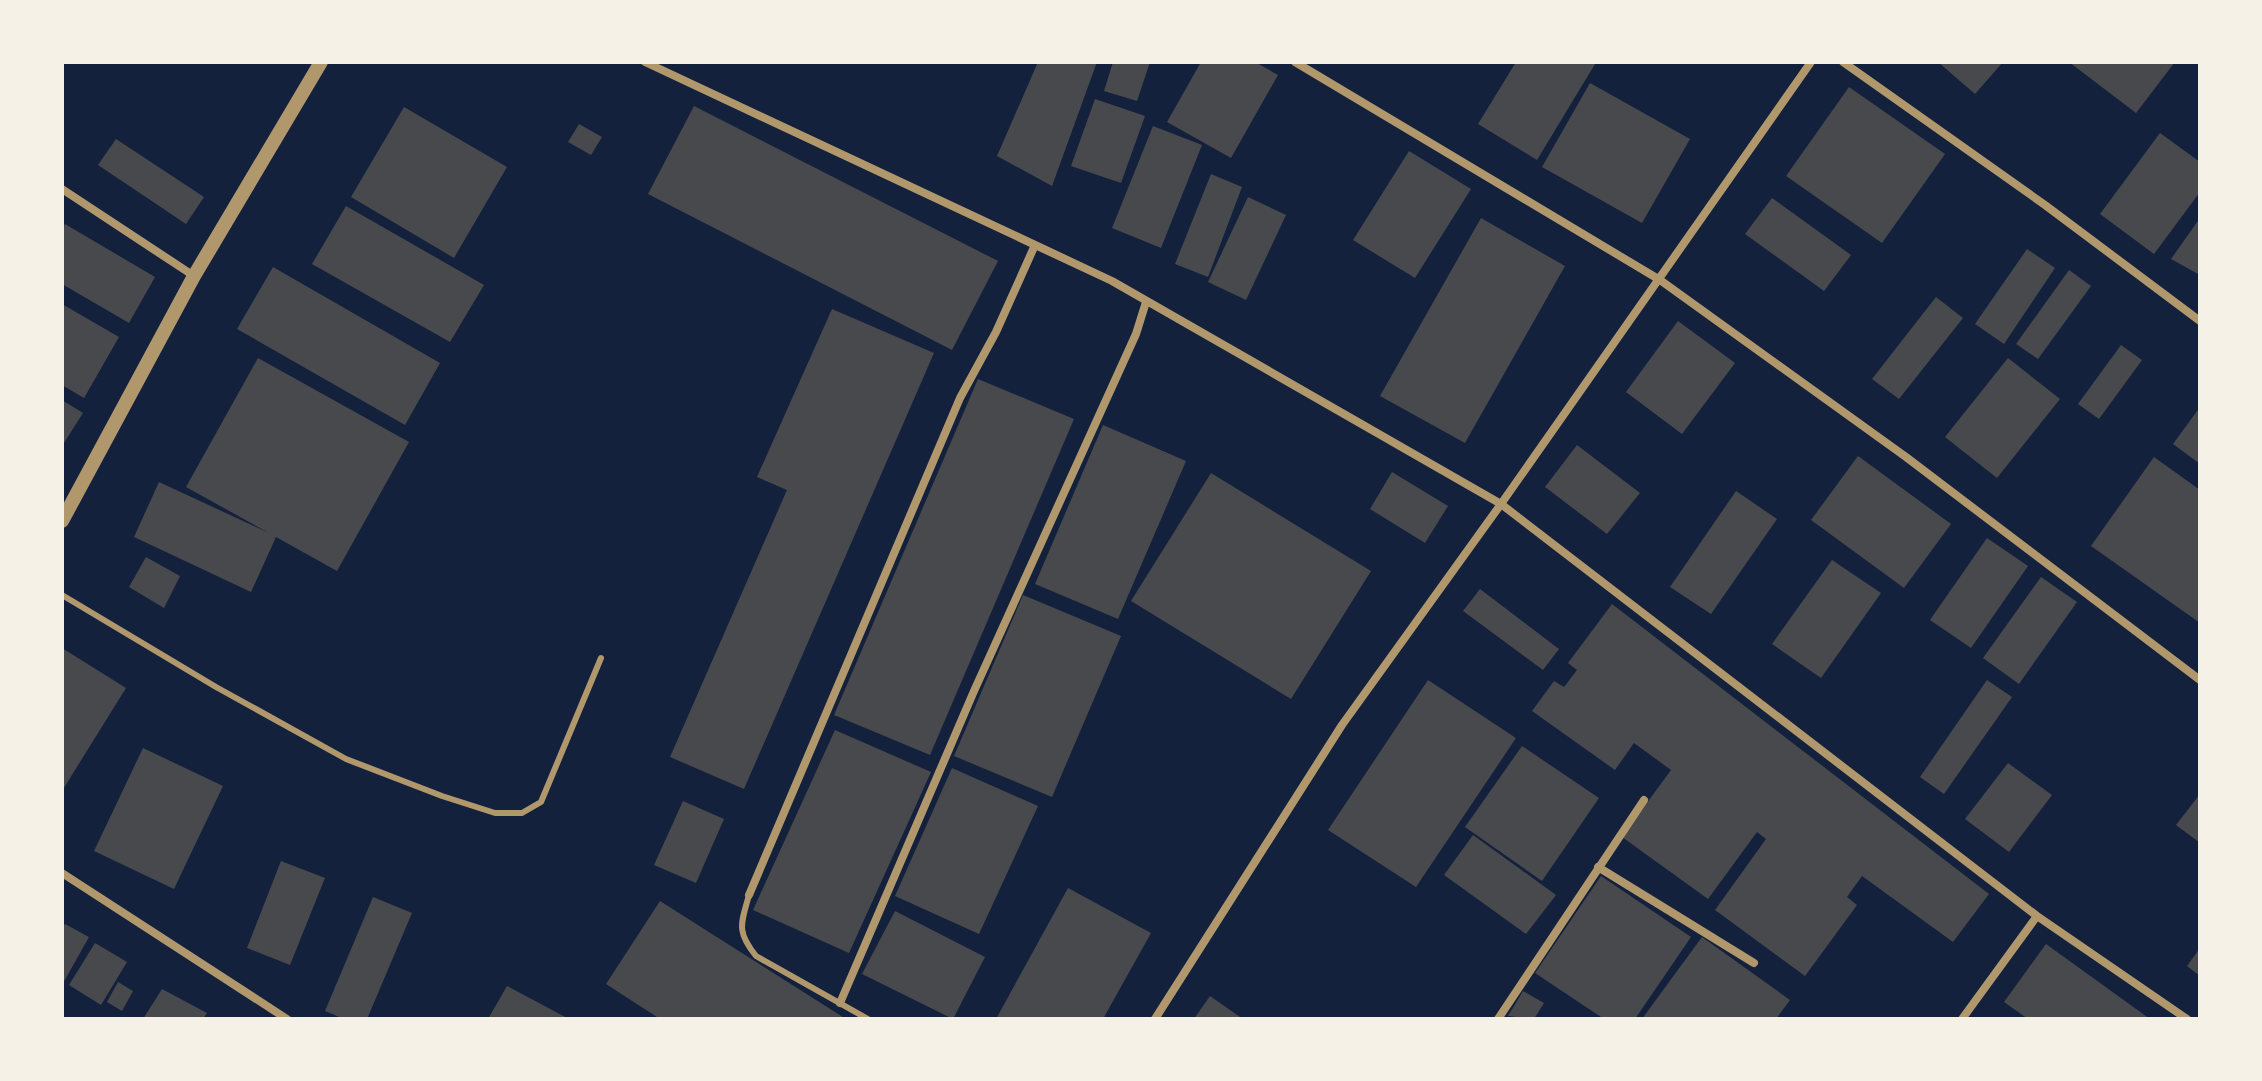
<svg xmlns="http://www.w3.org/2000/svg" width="2262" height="1081" viewBox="0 0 2262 1081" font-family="Arial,sans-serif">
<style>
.building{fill:#48494c}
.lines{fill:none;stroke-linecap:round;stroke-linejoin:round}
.service{stroke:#b1986c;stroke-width:6}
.minor{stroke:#b1986c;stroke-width:8}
.tertiary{stroke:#b1986c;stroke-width:14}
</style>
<rect width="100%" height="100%" fill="#14213d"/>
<path class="building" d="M1038 62H1097L1052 186 997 156Z
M1113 62H1150L1137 101 1104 91Z
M1201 62H1255L1278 75 1231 158 1167 122Z
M1516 62H1591L1595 64 1537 160 1478 124Z
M1938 62H2003L1975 94Z
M2069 62H2175L2136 113Z
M1590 83 1690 139 1642 223 1542 167Z
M1849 87 1945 154 1882 243 1786 176Z
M1095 99 1145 116 1121 183 1071 166Z
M694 106 998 261 952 350 648 194Z
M404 107 507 167 454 258 351 197Z
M579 124 602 137 591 155 568 142Z
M1153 126 1202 145 1161 248 1112 228Z
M2160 133 2200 162V192L2154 254 2100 214Z
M116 139 204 197 186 224 98 165Z
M1409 151 1471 189 1415 278 1353 240Z
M1211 174 1242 187 1208 277 1175 264Z
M1248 197 1286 215 1246 300 1208 282Z
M1772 198 1851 255 1824 291 1745 234Z
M346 206 484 285 450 342 312 264Z
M1481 218 1565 266 1465 443 1380 396Z
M2200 218V270L2198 274 2171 259Z
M65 224 155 277 129 323 62 284V229Z
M2027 249 2055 268 2004 344 1975 324Z
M273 267 440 363 405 425 237 329Z
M2069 270 2091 286 2038 359 2016 344Z
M1936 297 1963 318 1899 399 1872 379Z
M62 304 119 337 84 398 62 385Z
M832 309 934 353 744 789 670 757 787 490 757 477Z
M1678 321 1735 363 1682 434 1626 392Z
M2121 345 2142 360 2099 419 2078 404Z
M258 358 409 442 337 571 276 537 251 592 134 537 159 482 269 533 186 487Z
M2008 358 2060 399 1997 478 1945 437Z
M978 379 1074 419 930 755 834 715Z
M62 400 83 413 62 446Z
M2200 407V464L2173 444Z
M1103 425 1186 461 1118 619 1035 584Z
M1577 445 1640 493 1607 534 1545 487Z
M1858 456 1951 524 1904 588 1811 520Z
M2154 457 2200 490V623L2091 546Z
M1392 472 1448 506 1425 543 1370 509Z
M1211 473 1371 571 1291 699 1131 601Z
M1736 491 1777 519 1711 614 1670 587Z
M1987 538 2028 566 1971 648 1930 620Z
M146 557 180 576 164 608 129 587Z
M1832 560 1881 593 1821 678 1772 644Z
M2041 577 2077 602 2019 684 1983 658Z
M1480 589 1559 649 1543 670 1463 611Z
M1023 595 1121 636 1052 797 954 756Z
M1612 604 1989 894 1953 942 1862 876 1847 897 1857 905 1805 976 1715 910 1766 839 1757 832 1708 899 1622 837 1671 770 1634 743 1615 770 1532 711 1554 681 1564 687 1577 670 1568 663Z
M62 648 126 688 62 791Z
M1428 680 1516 738 1416 887 1328 830Z
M1987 680 2012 697 1944 794 1920 777Z
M835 730 931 772 849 953 753 910Z
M1522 746 1599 798 1542 881 1465 827Z
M143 748 223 786 174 889 94 851Z
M2008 763 2052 795 2009 852 1965 819Z
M952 768 1038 806 979 934 895 896Z
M2200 794V843L2176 825Z
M683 801 724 819 696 883 654 865Z
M1473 835 1556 895 1526 934 1444 875Z
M281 861 325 878 290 965 247 948Z
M1601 876 1691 937 1635 1019H1604L1535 973Z
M1068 888 1151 933 1103 1019H996Z
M373 897 412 913 367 1019H344L325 1011Z
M660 901 846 1019H660L606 984Z
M895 911 985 957 953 1019 862 974Z
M65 924 89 937 62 985V928Z
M1702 937 1790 1000 1776 1019H1642Z
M95 943 127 962 101 1005 69 985Z
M2046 944 2150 1019H2028L2004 1002Z
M2200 948V976L2187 966Z
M118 982 133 991 122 1011 107 1002Z
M507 986 569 1019H488Z
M162 989 207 1013 203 1019H143Z
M1523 991 1544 1003 1534 1019 1508 1016Z
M1210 996 1243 1019H1194Z"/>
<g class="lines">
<path class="service" d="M62 595 216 687 346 759 442 796 495 813H522L541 802 601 658
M749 895C741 924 736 931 756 956L868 1019"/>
<path class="minor" d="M645 62 1112 281 1501 504 2037 916 2187 1019
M1295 62 1660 280 1906 457 2200 680
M1843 62 2045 205 2200 321
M62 189 194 276
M1598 867 1754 963
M62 873 287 1019
M749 895 960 398 996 332 1035 245
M840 1003 974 691 1136 334 1146 302
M1155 1019 1342 725 1501 504 1811 62
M1498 1019 1644 800
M1962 1019 2037 916"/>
<path class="tertiary" d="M62 521 194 276 321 62"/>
</g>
<rect width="2262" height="1081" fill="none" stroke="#f6f1e7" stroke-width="128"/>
</svg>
